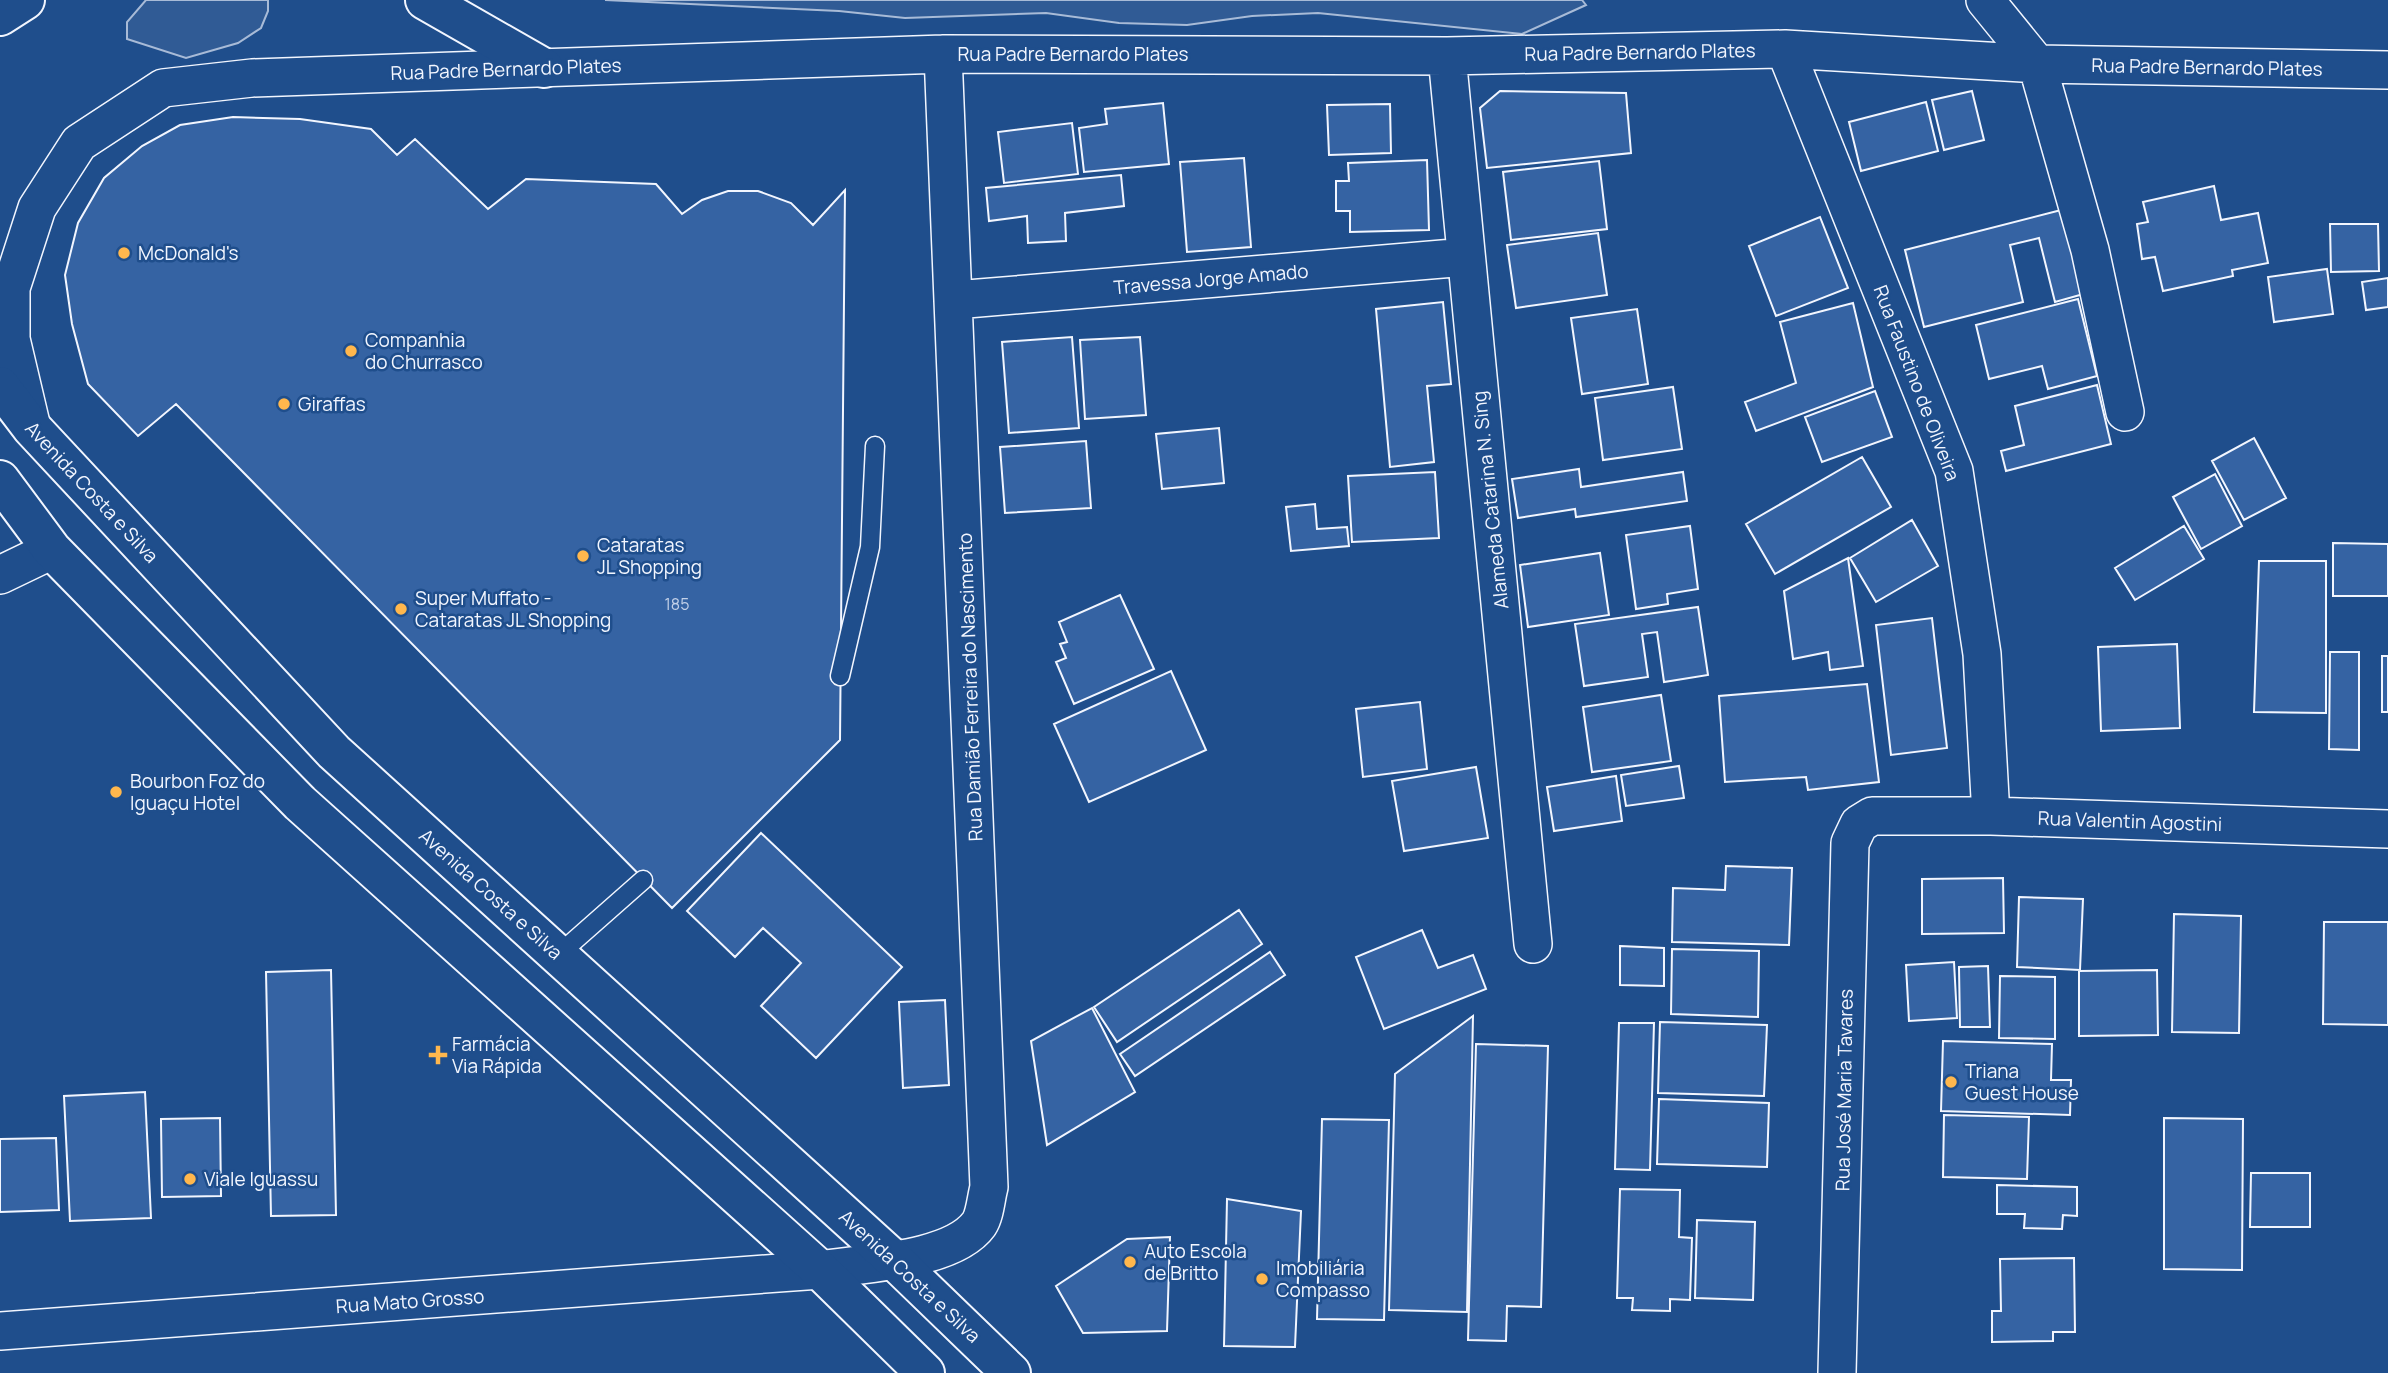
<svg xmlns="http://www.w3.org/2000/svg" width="2388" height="1373" viewBox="0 0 2388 1373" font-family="Manrope,sans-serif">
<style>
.green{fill:#305b95;stroke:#a8bbd7;stroke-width:2}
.building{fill:#3563a3;stroke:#f2f6ff;stroke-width:2}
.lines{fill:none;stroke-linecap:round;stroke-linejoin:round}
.lane-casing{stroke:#f2f6ff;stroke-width:21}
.street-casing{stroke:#f2f6ff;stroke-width:40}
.primary-casing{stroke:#f2f6ff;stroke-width:42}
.lane{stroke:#1f4e8c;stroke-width:18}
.street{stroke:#1f4e8c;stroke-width:37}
.primary{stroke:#1f4e8c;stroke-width:38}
.poi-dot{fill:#ffb74d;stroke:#1f4e8c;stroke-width:2.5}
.labels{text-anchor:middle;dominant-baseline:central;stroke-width:5;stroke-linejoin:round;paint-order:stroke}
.number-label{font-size:16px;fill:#c3d1e8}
.street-label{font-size:19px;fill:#f2f6ff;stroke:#1f4e8c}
.poi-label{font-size:19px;fill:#f2f6ff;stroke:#1f4e8c;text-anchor:start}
</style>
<rect width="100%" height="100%" fill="#1f4e8c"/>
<path class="green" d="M146 0H268V11L261 28 238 43 186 58 127 39V22Z
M605 0H1582L1586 5 1522 34 1318 13 1252 16 1187 25 1119 23 1046 13 905 18 839 11Z"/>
<path class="building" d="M1500 91 1626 93 1631 153 1487 168 1480 108Z
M1972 91 1984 140 1944 150 1932 100Z
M1926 102 1938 151 1861 171 1849 122Z
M1163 103 1169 164 1084 172 1079 128 1107 124 1105 109Z
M1390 104 1391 153 1329 155 1327 105Z
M233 117 300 119 371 129 397 155 415 139 488 209 526 179 656 184 682 214 702 200 728 191H758L791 203 813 225 845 190 840 740 672 908 176 404 138 436 88 384 72 324 65 275 78 223 104 178 142 146 180 125Z
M1072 123 1078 174 1004 183 998 132Z
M1244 158 1251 247 1187 252 1180 162Z
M1427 160 1429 230 1350 232V211H1336V181H1349L1348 163Z
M1599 161 1607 229 1511 240 1503 172Z
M1121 175 1124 206 1065 213 1066 241 1028 243 1027 216 989 221 986 188Z
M2214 186 2221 220 2258 213 2268 263 2232 270 2233 276 2163 291 2155 257 2142 259 2137 224 2148 222 2143 202Z
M2065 209 2087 293 2055 302 2039 238 2010 245 2023 302 1924 327 1905 250Z
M1820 217 1848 288 1776 316 1749 246Z
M2330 224H2378L2379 271 2331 272Z
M1598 233 1607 295 1516 308 1507 245Z
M2327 269 2333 314 2274 322 2268 277Z
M2388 278V307L2366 310 2362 282Z
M2078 299 2097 376 2048 389 2042 366 1989 379 1976 325Z
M1443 302 1451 384 1427 386 1434 462 1390 467 1376 309Z
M1853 303 1873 387 1756 431 1745 402 1796 383 1780 322Z
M1637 309 1648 384 1582 394 1571 318Z
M1072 337 1079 428 1009 433 1002 342Z
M1140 337 1146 415 1085 419 1080 340Z
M2097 385 2111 444 2006 471 2001 451 2024 445 2015 406Z
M1673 387 1682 449 1603 460 1595 398Z
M1875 391 1892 437 1822 462 1805 417Z
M1219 428 1224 483 1162 489 1156 434Z
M2254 438 2286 498 2244 520 2212 461Z
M1086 441 1091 508 1005 513 1000 447Z
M1862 457 1891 507 1775 574 1746 524Z
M1579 469 1581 487 1683 472 1687 501 1576 517 1575 509 1518 518 1512 479Z
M1435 472 1439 538 1352 542 1348 476Z
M2215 474 2242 526 2201 549 2173 497Z
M1315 504 1317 529 1347 527 1349 546 1291 551 1286 507Z
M1912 520 1938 566 1876 602 1850 558Z
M1690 526 1698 589 1667 594 1668 604 1636 609 1626 535Z
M2184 526 2204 559 2135 600 2115 568Z
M2333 543 2388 544V596H2333Z
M1600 553 1609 615 1528 627 1520 565Z
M1848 558 1863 666 1830 670 1828 652 1793 659 1784 591Z
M2259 561H2326V713L2254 712Z
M1120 595 1154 669 1074 704 1056 662 1066 658 1060 644 1067 642 1059 622Z
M1698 607 1708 675 1664 682 1657 632 1642 634 1648 677 1584 686 1575 624Z
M1932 618 1947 748 1891 755 1876 625Z
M2177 644 2180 728 2101 731 2098 647Z
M2330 652H2359V750L2329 749Z
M2382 656H2388V712H2382Z
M1171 671 1206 750 1089 802 1054 724Z
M1867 684 1879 782 1808 790 1806 777 1725 782 1719 696Z
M1661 695 1671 761 1592 772 1583 707Z
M1420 702 1427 769 1363 777 1356 709Z
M1679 766 1684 798 1626 806 1621 775Z
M1476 767 1488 838 1404 851 1392 781Z
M1616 776 1622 821 1554 831 1547 787Z
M761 833 902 967 816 1058 761 1006 801 963 763 928 735 957 687 911Z
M1726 866 1792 868 1789 945 1672 942 1673 888 1725 890Z
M2003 878 2004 933 1922 934V879Z
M2019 897 2083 899 2080 970 2017 967Z
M1239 910 1262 944 1117 1042 1094 1007Z
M2174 914 2241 916 2239 1033 2172 1032Z
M2324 922H2388V1025L2323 1024Z
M1422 930 1438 968 1473 955 1486 989 1384 1029 1356 957Z
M1620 946 1664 948V986L1620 985Z
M1672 949 1759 951 1758 1017 1671 1014Z
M1270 952 1285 975 1135 1076 1120 1054Z
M1954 962 1957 1018 1909 1021 1906 965Z
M1988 966 1990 1027H1960L1959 967Z
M331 970 336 1215 271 1216 266 972Z
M2157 970 2158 1035 2079 1036V971Z
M2000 976 2055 977V1039L1999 1038Z
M945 1000 949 1085 903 1088 899 1002Z
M1092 1008 1135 1092 1047 1145 1031 1041Z
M1473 1016 1467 1312 1389 1310 1395 1074Z
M1660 1022 1767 1025 1764 1096 1658 1093Z
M1619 1023H1654L1650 1170 1615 1169Z
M1943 1041 2052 1044 2051 1080H2071L2070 1115 1941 1111Z
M1476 1044 1548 1046 1541 1307 1507 1306 1506 1341 1468 1340Z
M145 1092 151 1218 70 1221 64 1096Z
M1659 1099 1769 1103 1767 1167 1657 1164Z
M1944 1115 2029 1117 2027 1179 1943 1177Z
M220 1118 221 1196 162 1197 161 1119Z
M2164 1118 2243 1119 2242 1270 2164 1269Z
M1322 1119 1389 1120 1384 1320 1317 1319Z
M56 1138 59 1210 0 1212V1139Z
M2251 1173H2310V1227H2250Z
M1997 1185 2077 1187V1216L2063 1215 2062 1229 2024 1228 2025 1214H1997Z
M1620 1189 1680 1190 1679 1237 1692 1238 1690 1300 1670 1299V1311L1632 1310 1633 1298H1617Z
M1227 1199 1301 1211 1295 1347 1224 1346Z
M1697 1220 1755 1222 1753 1300 1695 1298Z
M1170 1237 1167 1331 1083 1333 1056 1286 1127 1239Z
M2074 1258 2075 1332H2053V1341L1992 1342V1311H2001L2000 1259Z"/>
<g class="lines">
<g class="lane-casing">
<path id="lane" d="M840 676 870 547 875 446
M558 955 643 880"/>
</g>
<g class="street-casing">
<path id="street" d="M1985 0 2037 64 2090 250 2125 412
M1785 49 1954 471 1982 654 1991 816
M1447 56 1533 944
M955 300 1466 257
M32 428 11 339V288L37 208 79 143 163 88 252 78 943 54 1447 56 1785 49 2037 64 2388 70
M0 575 52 550
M0 1331 820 1270C864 1263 952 1261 979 1224 985 1215 986 1198 989 1187L943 54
M1837 1373 1850 843 1859 824 1872 816H1991L2388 829"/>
</g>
<g class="primary-casing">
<path id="primary" d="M425 0 544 68
M0 16 25 0
M0 386 32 428 334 752 893 1259 1011 1373
M0 480 52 550 300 803 820 1270 925 1373"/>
</g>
<use href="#lane" class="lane"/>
<use href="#street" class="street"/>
<use href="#primary" class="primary"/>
</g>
<g class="poi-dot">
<circle cx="124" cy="253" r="7"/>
<circle cx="351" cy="351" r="7"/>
<circle cx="284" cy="404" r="7"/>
<circle cx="583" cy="556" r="7"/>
<circle cx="401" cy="609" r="7"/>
<circle cx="116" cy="792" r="7"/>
<path d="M434.5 1044.5h7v7h7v7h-7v7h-7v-7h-7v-7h7z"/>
<circle cx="1951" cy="1082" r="7"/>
<circle cx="190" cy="1179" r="7"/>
<circle cx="1130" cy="1262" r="7"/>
<circle cx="1262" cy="1279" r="7"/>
</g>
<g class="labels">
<g class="number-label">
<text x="677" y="604">185</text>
</g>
<g class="street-label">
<text transform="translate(1640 52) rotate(-1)">Rua Padre Bernardo Plates</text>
<text x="1073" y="54">Rua Padre Bernardo Plates</text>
<text transform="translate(2207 67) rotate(1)">Rua Padre Bernardo Plates</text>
<text transform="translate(506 69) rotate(-2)">Rua Padre Bernardo Plates</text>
<text transform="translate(1211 279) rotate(-5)">Travessa Jorge Amado</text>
<text transform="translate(1917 383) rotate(69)">Rua Faustino de Oliveira</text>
<text transform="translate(92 492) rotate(47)">Avenida Costa e Silva</text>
<text transform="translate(1490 500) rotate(-96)">Alameda Catarina N. Sing</text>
<text transform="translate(970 687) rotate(-92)">Rua Damião Ferreira do Nascimento</text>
<text transform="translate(2130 821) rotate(2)">Rua Valentin Agostini</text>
<text transform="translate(491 894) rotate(42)">Avenida Costa e Silva</text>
<text transform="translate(1844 1090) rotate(-89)">Rua José Maria Tavares</text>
<text transform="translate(910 1276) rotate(43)">Avenida Costa e Silva</text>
<text transform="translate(410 1301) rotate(-4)">Rua Mato Grosso</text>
</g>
<g class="poi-label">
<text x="138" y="253">McDonald's</text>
<text x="365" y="340">Companhia<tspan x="365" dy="22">do Churrasco</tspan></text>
<text x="298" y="404">Giraffas</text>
<text x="597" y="545">Cataratas<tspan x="597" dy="22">JL Shopping</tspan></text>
<text x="415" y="598">Super Muffato -<tspan x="415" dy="22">Cataratas JL Shopping</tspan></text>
<text x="130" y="781">Bourbon Foz do<tspan x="130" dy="22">Iguaçu Hotel</tspan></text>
<text x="452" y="1044">Farmácia<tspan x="452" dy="22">Via Rápida</tspan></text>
<text x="1965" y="1071">Triana<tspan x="1965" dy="22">Guest House</tspan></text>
<text x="204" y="1179">Viale Iguassu</text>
<text x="1144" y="1251">Auto Escola<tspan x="1144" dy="22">de Britto</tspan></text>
<text x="1276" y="1268">Imobiliária<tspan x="1276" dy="22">Compasso</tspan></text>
</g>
</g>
</svg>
